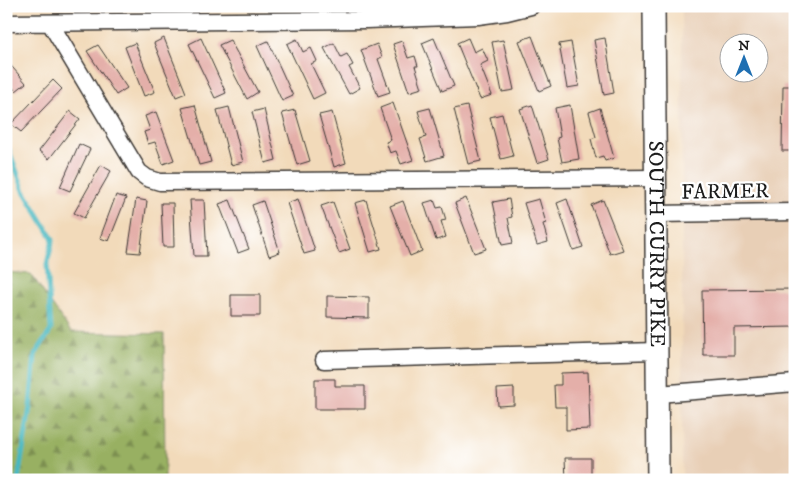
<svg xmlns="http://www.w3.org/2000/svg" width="801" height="486" viewBox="0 0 801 486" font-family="'IM FELL DW Pica',serif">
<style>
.built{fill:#e8cfb6;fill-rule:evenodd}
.forest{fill:url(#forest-firs);stroke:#5a663f}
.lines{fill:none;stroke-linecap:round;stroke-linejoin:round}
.stream{stroke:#49b8c0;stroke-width:5}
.building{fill:#e4afa9}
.minor-casing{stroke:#3c3834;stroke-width:19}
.major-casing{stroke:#3c3834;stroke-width:24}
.minor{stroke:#fff;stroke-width:16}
.major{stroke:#fff;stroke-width:21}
.labels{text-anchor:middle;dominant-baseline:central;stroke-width:4.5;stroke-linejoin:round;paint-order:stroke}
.street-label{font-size:21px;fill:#1c1c1c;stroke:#fff}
</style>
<defs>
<pattern id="forest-firs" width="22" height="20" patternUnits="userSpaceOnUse" patternTransform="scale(1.25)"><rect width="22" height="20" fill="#98b062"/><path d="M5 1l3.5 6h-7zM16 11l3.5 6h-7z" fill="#7b8e50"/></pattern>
</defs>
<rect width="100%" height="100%" fill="#fff"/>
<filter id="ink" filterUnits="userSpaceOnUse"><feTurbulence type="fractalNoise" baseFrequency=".02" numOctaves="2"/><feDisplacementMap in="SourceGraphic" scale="10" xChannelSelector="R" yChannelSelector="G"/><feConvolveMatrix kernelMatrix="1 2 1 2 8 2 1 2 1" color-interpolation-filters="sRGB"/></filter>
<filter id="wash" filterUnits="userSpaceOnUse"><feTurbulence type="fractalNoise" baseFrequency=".0096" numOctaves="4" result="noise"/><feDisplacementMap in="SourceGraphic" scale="20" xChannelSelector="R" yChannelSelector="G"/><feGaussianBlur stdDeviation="1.12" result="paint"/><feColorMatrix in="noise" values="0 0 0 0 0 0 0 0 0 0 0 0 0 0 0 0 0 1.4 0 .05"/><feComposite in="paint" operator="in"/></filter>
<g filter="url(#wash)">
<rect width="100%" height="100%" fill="#f2daba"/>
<path class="built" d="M682 6H795V480H682ZM728 42H758V72H728Z"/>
<path class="forest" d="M6 272 31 274 71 332 164 334 165 480H6Z"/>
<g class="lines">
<path class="stream" d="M6 142 24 191 53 239 47 264 51 330 35 355 30 407 18 480"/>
</g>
<g id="blocks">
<path class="building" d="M532 36 551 86 539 91 519 41Z
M164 38 186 93 176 97 154 43Z
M201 38 226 93 215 98 189 44Z
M434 38 454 86 442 91 422 43Z
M468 38 474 52 482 48 488 61 480 65 492 95 480 99 457 43Z
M605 38 614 93 604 95 594 40Z
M297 39 303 52 311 48 317 61 311 64 325 93 313 99 287 44Z
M230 40 258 92 247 99 219 45Z
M503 40 514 90 502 92 492 42Z
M268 41 293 96 282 101 257 46Z
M402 41 408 58 415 56 418 66H415L422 88 409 92 393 44Z
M571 42 579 86 567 88 559 44Z
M135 43 155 92 144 96 125 47Z
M334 43 341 57 347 54 353 65 349 67 360 88 349 94 324 48Z
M377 44 382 57 378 59 390 92 378 96 361 50Z
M98 45 127 88 116 95 87 51Z
M6 60 26 83 16 91 6 80Z
M53 80 62 89 21 132 11 124Z
M783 86H795V151H782Z
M393 103 413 160 401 164 396 151 390 153 386 142 391 140 380 108Z
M195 105 211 162 199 165 182 108Z
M532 105 549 159 537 163 520 109Z
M570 105 579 159 562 162 557 138 560 137 555 108Z
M467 106 481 161 468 164 454 109Z
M229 107 243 162 231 165 217 110Z
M430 108 444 156 427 161 420 139 426 137 418 111Z
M600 108 614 158 605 161 603 156 596 158 591 139 596 137 589 112Z
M264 109 276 160 265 163 252 112Z
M295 110 310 161 297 165 282 113Z
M70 111 80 119 49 159 39 151Z
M156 112 174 160 163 164 155 142 148 144 144 132 150 130 145 116Z
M332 112 346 163 334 167 319 115Z
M502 114 513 156 501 159 490 117Z
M79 144 90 149 70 191 60 187Z
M101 165 111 171 84 218 74 213Z
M116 195 126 198 109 241 100 238Z
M466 198 486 249 474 253 455 203Z
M136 199 147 201 140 253 128 252Z
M298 199 315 251 304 254 287 203Z
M509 199 512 217 508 218 513 243 502 245 493 202Z
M539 199 546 223 543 224 548 242 537 245 524 203Z
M567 199 583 247 573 250 557 203Z
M190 200H204L207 256H194Z
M230 200 249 249 238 253 219 204Z
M366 200 381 249 370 252 355 203Z
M434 200 437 208 442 207 446 220 441 221 446 237 436 240 424 203Z
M603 200 623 250 610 254 591 205Z
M263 201 280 252 269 256 252 205Z
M403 201 422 251 410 256 390 206Z
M333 202 350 249 339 253 321 206Z
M161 203H173L174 247H163Z
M795 289V327L734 328V355H703L702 290Z
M231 295H260V316H231Z
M327 296 369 297V318L327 317Z
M588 372 590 429 566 430V407H555L554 385H561V373Z
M315 379H335V386H365V409H315Z
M514 388V405L498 406 497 389Z
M565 458H591V480H566Z"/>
</g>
</g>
<g filter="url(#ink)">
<use href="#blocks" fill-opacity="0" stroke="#3c3834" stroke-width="1"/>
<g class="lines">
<g class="minor-casing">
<path id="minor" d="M6 23 366 20 478 16 507 12 531 6
M50 23 139 172 147 178 160 182 656 178
M656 214 795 212
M324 360 657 351
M658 394 795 383"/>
</g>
<g class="major-casing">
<g id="major">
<path id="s1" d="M654 6 658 480"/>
</g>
</g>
<use href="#minor" class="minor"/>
<use href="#major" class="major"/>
</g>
</g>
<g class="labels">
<g class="street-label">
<text transform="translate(725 192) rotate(-1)">FARMER</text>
<text stroke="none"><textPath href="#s1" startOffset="238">SOUTH CURRY PIKE</textPath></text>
</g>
</g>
<rect width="801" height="486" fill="none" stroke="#fff" stroke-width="25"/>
<g transform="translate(744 58)"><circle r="24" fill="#ffffff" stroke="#a4a4a4"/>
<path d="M0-4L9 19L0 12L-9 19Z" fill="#1f6fb2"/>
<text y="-8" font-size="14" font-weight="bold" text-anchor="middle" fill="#1c1c1c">N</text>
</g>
</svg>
